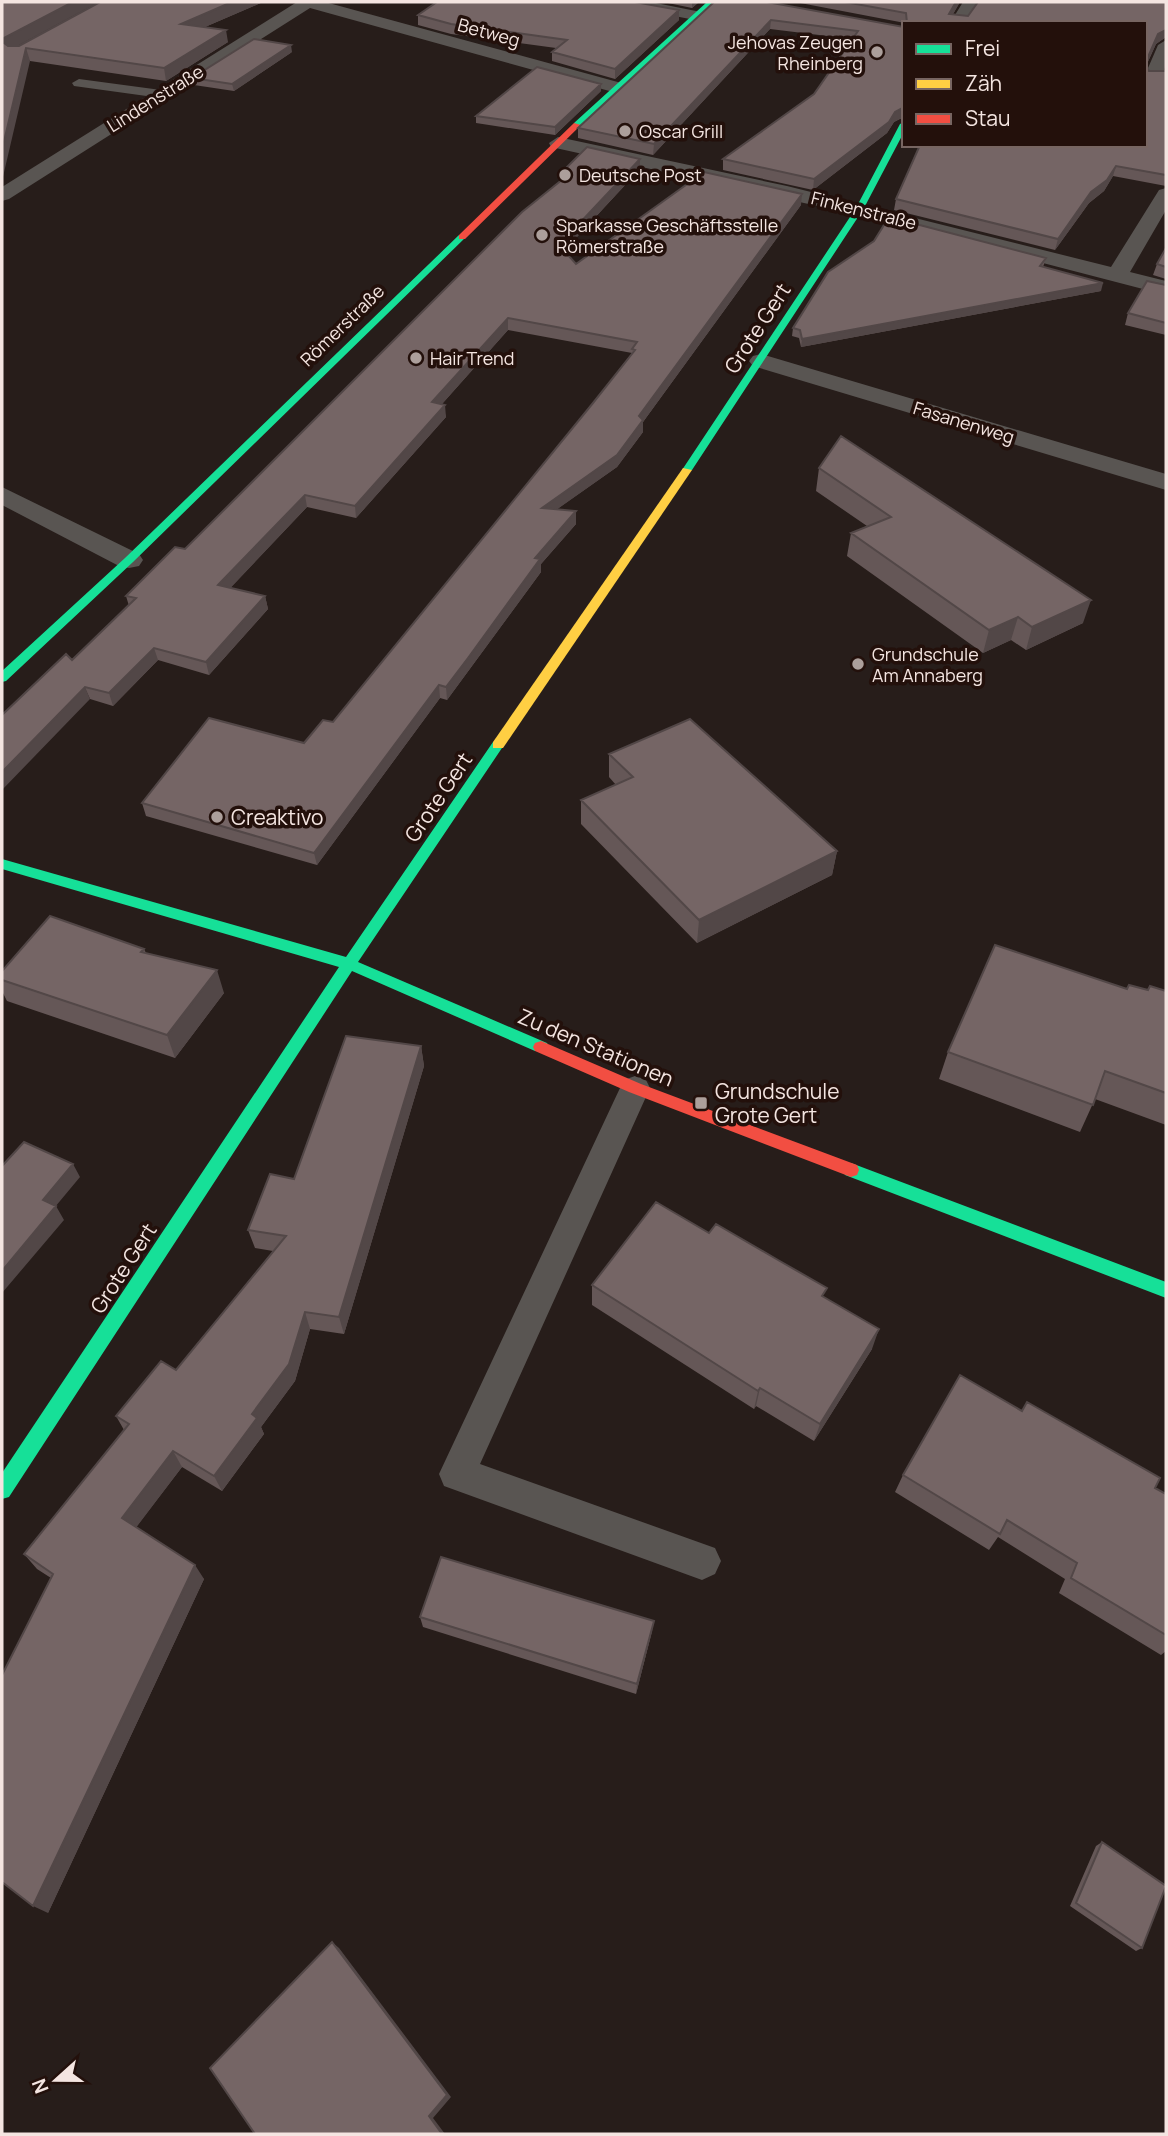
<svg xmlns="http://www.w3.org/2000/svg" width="1168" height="2136" viewBox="0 0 1168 2136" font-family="Manrope,sans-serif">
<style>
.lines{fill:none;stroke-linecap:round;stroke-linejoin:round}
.lane{fill:#595552;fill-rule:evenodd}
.street{fill:#595552;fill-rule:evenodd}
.fast{fill:#16e098;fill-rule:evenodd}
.slow{fill:#ffcf43;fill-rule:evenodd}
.jam{fill:#f24e42;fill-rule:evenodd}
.wall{fill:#655757}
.shaded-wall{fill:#524747}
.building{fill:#756565;stroke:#524747;stroke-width:2}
.poi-dot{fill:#ac9f9b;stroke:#23100b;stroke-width:2.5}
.labels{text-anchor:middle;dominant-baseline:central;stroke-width:7;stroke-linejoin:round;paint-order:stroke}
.far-street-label{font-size:18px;fill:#f4e5e1;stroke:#23100b}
.far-poi-label{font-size:18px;fill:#f4e5e1;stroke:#23100b;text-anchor:start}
.street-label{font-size:21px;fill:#f4e5e1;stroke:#23100b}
.poi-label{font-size:21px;fill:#f4e5e1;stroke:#23100b;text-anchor:start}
</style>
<rect width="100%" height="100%" fill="#271d1a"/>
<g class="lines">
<path class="lane" d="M79 79 161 90 168 94 161 98 74 86 72 83Z
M635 1076 646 1080 650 1088 480 1464 715 1548 721 1561 715 1574 702 1580 444 1486 439 1474 620 1088 624 1080Z"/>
<path class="street" d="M297 2H325L625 84 628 88 625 92H613L310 8 9 199 2 201V187Z
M620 2H651L701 12 703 15 695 20 628 7Z
M963 2H979L966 23H950Z
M1166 40C1167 54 1168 67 1160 79H1148L1145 75 1158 45Z
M558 137 787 186 1111 267 1159 190 1166 188V210L1130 272 1166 281V295L863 216 551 147 549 143Z
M761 354 1166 474V490L753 366 749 361 753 356Z
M2 487 139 554 143 560 139 566 129 568 119 566 2 505Z"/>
<path class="fast" d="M707 2H714L580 127H574V123Z
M904 122V132L864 208 692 470 683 472 682 470 856 208 900 124Z
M459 235 466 237 133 562 6 681 2 682V671L125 558Z
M498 741 504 745 358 962 547 1043 549 1047 547 1051H535L352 971 9 1497 2 1499V1473L339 967 2 869V859L346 957 493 742Z
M851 1163 1166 1282V1298L845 1175 843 1170 845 1165Z"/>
<path class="slow" d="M683 468 692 470 503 748H493V742Z"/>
<path class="jam" d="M574 123 581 125 465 239H459V235Z
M541 1041 641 1084 857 1165 859 1170 857 1175 851 1177 629 1092 535 1051 533 1047 535 1043Z"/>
</g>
<path class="wall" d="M100 2H263L205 27 228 42 166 81 30 61 17 46Z
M663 2H699L692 8Z
M714 2 904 27V117L894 122 887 133 813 190 723 170V159L814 94 852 39 770 29 653 155 578 138V128Z
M795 2H960L953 14 968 16 978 2H1166V37L1156 44 1146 66 1149 71H1165L1166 66V186L1113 176 1104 191 1089 203 1055 250 894 210 896 199 920 145H1145V23H905Z
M418 15 679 20 615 79 552 61V52L556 48 451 34 418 25Z
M292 52 234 91 194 85 192 78Z
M601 91 555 135 476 123V116Z
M640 159V169L564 251 576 264 801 205 643 422V432L617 467 557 509 576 524 541 564V572L447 700 440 698 317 865 146 816 142 803 304 743 333 722 593 403 632 353 508 330 442 404 446 417 356 518 307 507 230 588 265 596 268 609 209 675 158 660 113 706 90 699 72 660 129 606 126 596 185 549 561 181V173Z
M1166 248V279L1153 275 1157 264Z
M1046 258 1043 267 1101 291 801 347 799 338 792 336 793 328Z
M1166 285V335L1125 325 1128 313Z
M819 468 1083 623 1026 650 1011 640 983 653 847 556 851 533 867 526 816 491Z
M609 754 837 851 832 875 697 943 581 824V800L616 785 609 777Z
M144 949 146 953 224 993 175 1058 7 1001 2 991V971Z
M1150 986 1166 991V1125L1095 1099 1080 1132 939 1079 948 1052 1127 989 1147 990Z
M421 1046 424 1066 344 1334 310 1329 295 1381 261 1427 264 1434 222 1491 182 1467 136 1527 204 1579 48 1913 51 1578 37 1569 24 1554 124 1430 116 1416 176 1370 273 1251 255 1248 248 1230 294 1179Z
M592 1285 824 1298 872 1349 814 1441 756 1406 754 1409 592 1305Z
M903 1475 1155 1488 1166 1494V1651L1161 1655 1059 1593 1065 1579 998 1537 989 1550 895 1492Z
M420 1617 652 1631 636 1694 423 1627Z
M1102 1842 1142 1948 1136 1951 1070 1906 1096 1846Z"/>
<path class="shaded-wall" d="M73 2H99L8 51 3 42 4 38Z
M232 2H263L184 36 181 24Z
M692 2H699L692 8Z
M956 2H960L948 23 949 14Z
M679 10V20L615 79V69Z
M771 20 770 29 653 155 654 144Z
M226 30 228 42 166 81 164 68Z
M1166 30V37L1156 44 1145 68V64L1158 34Z
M291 45 292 52 234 91 232 84Z
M26 48 30 61 2 181V150Z
M601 84V91L555 135V127Z
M904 107 903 117 894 122 887 133 813 190 814 179 895 112Z
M640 159V169L559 256V245Z
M1116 166 1113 176 1104 191 1089 203 1055 250 1058 239 1091 192Z
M802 194 801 205 643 422V432L617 467 542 520V508L639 416Z
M1103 283 1101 291 801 347 802 339Z
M508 318V330L433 414 432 402Z
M445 405 446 417 356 518 355 506Z
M305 495 307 507 221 598 218 585Z
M576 511V524L541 564V572L447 700 446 687 535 558Z
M265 596 268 609 209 675 206 662Z
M1091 600 1083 623 1026 650 1032 627Z
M1018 617 1011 640 983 653 989 630Z
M154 648 158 660 113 706 109 693Z
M439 685 440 698 317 865 314 853Z
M85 687 90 699 2 790V772Z
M837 851 832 875 697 943 699 920Z
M217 970 224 993 175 1058 167 1035Z
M421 1046 424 1066 344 1334 339 1317Z
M73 1164 80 1177 50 1213 43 1200Z
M56 1206 64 1220 2 1293V1271Z
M305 1312 310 1329 295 1381 261 1427 264 1434 222 1491 214 1476 252 1414Z
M879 1329 872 1349 814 1441 820 1424Z
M760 1388 756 1406 754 1409 758 1391Z
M173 1451 182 1467 132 1533 122 1518Z
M195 1565 204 1579 48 1913 33 1906Z
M654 1621 652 1631 636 1694 637 1684Z
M332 1942 339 1948 451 2097 433 2118 445 2134H442L429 2116Z"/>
<path class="building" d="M2 2H73L4 38 3 42 8 46H19L100 2H232L181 24 226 30 164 68 26 48 2 150Z
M437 2H635L679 10 615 69 552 52 567 40 451 24 418 15Z
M714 2H767L904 27V107L895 112 889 122 814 179 723 159 814 94 858 31 771 20 654 144 578 128Z
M845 2H956L949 14 968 16 978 2H1166V30L1158 34 1145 64V23H907L906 13Z
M254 39 291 45 232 84 192 78Z
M1145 64 1149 71H1165L1166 66V175L1116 166 1107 180 1091 192 1058 239 896 199 920 145H1145Z
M537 67 601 84 555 127 476 116Z
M587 147 640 159 559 245 576 264 704 172 802 194 639 416 643 420 617 455 542 508 576 511 535 558 540 559 468 658 446 687 439 685 314 853 142 803 209 718 304 743 323 720 333 722 593 403 635 350 632 349 637 342 508 318 432 402 445 405 355 506 305 495 218 585 265 596 206 662 154 648 109 693 85 687 2 772V715L66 654 72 660 136 598 126 596 175 547 185 549 522 212 568 175 561 173Z
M889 217 1046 258 1040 266 1103 283 802 339 800 330 793 328 828 272 874 241Z
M1166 248V267L1157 264Z
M1147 281 1166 285V323L1128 313Z
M841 436 1091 600 1032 627 1018 617 989 630 851 533 891 517 819 468Z
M690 719 837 851 699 920 581 800 633 777 609 754Z
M50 916 144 949 141 952 217 970 167 1035 2 980V971Z
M995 945 1127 989 1129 985 1148 990 1150 986 1166 991V1093L1105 1071 1093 1105 948 1052Z
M346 1036 421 1046 339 1317 305 1312 289 1364 252 1414 257 1418 214 1476 173 1451 122 1518 195 1565 33 1906 2 1882V1675L53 1574 24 1554 129 1424 116 1416 161 1361 176 1370 286 1236 248 1230 270 1174 294 1179Z
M24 1142 73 1164 43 1200 56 1206 2 1271V1166Z
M656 1202 709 1233 716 1224 778 1260 827 1288 822 1296 879 1329 820 1424 760 1388 758 1391 592 1285Z
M960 1375 1022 1411 1027 1402 1160 1478 1155 1488 1166 1494V1635L1071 1578 1077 1563 1007 1520 1000 1534 903 1475Z
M441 1557 654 1621 637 1684 420 1617Z
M1102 1842 1166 1886 1142 1948 1076 1903Z
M332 1942 447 2095 429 2116 442 2134H255L210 2068Z"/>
<g class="poi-dot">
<circle cx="877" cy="52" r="7"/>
<circle cx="625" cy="131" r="7"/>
<circle cx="565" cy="175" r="7"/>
<circle cx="542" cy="235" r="7"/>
<circle cx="416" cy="358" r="7"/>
<circle cx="858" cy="664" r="7"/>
<circle cx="217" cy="817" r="7"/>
<rect x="694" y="1096" width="14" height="14" rx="3.5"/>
</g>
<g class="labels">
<g class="far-street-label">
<text transform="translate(489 32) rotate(15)">Betweg</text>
<text transform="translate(155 98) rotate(-32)">Lindenstraße</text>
<text transform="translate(864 210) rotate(14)">Finkenstraße</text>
<text transform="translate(342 325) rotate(-44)">Römerstraße</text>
<text transform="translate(964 422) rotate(17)">Fasanenweg</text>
</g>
<g class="far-poi-label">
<text x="863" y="42" text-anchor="end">Jehovas Zeugen<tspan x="863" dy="21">Rheinberg</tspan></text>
<text x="639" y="131">Oscar Grill</text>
<text x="579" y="175">Deutsche Post</text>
<text x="556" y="225">Sparkasse Geschäftsstelle<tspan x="556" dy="21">Römerstraße</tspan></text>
<text x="430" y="358">Hair Trend</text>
<text x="872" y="654">Grundschule<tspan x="872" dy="21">Am Annaberg</tspan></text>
</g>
<g class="street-label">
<text transform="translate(757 328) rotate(-57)">Grote Gert</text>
<text transform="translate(438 797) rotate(-56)">Grote Gert</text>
<text transform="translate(596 1047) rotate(23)">Zu den Stationen</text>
<text transform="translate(123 1268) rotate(-57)">Grote Gert</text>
</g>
<g class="poi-label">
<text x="231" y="817">Creaktivo</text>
<text x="715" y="1091">Grundschule<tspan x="715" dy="24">Grote Gert</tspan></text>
</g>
</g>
<rect width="1168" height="2136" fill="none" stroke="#f4e5e1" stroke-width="7"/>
<rect x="902" y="21" width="245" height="126" fill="#23100b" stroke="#776561" stroke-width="2"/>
<rect x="916" y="44" width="35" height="10" fill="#16e098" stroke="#776561" stroke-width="2"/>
<text x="965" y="56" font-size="21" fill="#f4e5e1">Frei</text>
<rect x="916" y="79" width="35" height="10" fill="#ffcf43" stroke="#776561" stroke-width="2"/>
<text x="965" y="91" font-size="21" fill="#f4e5e1">Zäh</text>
<rect x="916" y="114" width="35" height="10" fill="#f24e42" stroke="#776561" stroke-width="2"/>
<text x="965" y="126" font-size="21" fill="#f4e5e1">Stau</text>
<g transform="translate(56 2080) rotate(249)" stroke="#23100b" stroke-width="5" paint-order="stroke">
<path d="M0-5L12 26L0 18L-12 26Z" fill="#f4e5e1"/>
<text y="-10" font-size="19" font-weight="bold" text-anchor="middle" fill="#f4e5e1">N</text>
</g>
</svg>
